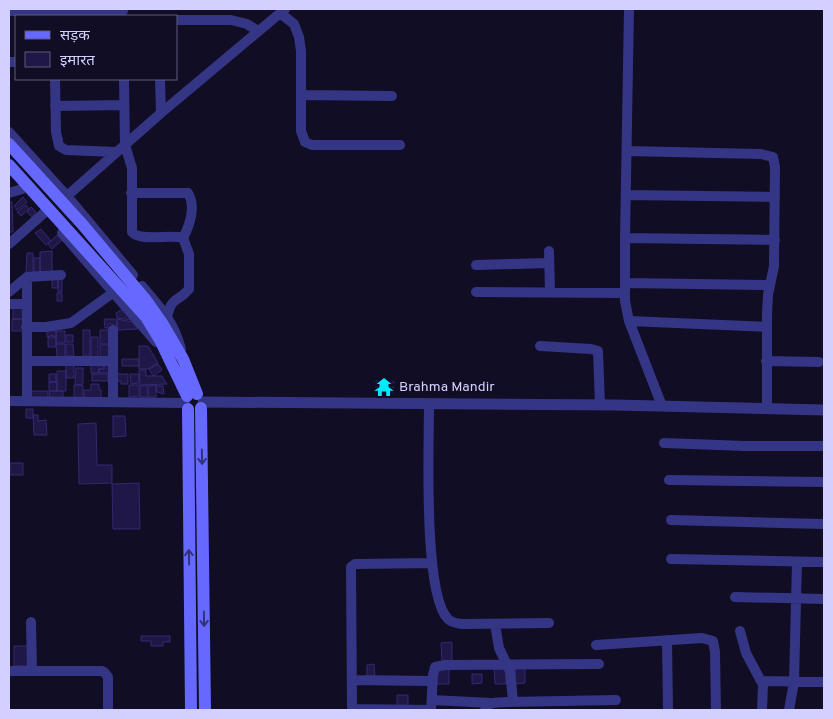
<svg xmlns="http://www.w3.org/2000/svg" width="833" height="719" viewBox="0 0 833 719" font-family="Overpass,'Noto Sans Devanagari',sans-serif">
<style>
.building{fill:#1f1846;stroke:#342873}
.lines{fill:none;stroke-linecap:round;stroke-linejoin:round}
.minor{stroke:#353585;stroke-width:10}
.tertiary{stroke:#353585;stroke-width:11}
.secondary{stroke:#6669ff;stroke-width:12}
.oneway{stroke:#32327c}
.labels{text-anchor:middle;dominant-baseline:central;stroke-width:4;stroke-linejoin:round;paint-order:stroke}
.poi-label{font-size:14px;fill:#d3cfff;stroke:#100d24;text-anchor:start}
</style>
<rect width="100%" height="100%" fill="#100d24"/>
<path class="building" d="M23 197 27 202 17 210 14 206Z
M9 202H12L13 232H9Z
M26 205 29 209 21 216 17 212Z
M31 207 36 212 32 217 27 212Z
M41 229 51 241 46 245 35 233Z
M57 235 62 240 52 249 48 244Z
M52 251V272H40V252Z
M27 253H33V273H26Z
M34 258H40V272H34Z
M58 276V288H52V277Z
M58 278H62V292H58Z
M57 293H62V301H57Z
M13 308H24L25 319H13Z
M123 309 131 320 117 318 116 313Z
M12 319H23L24 331H12Z
M104 319H116L117 328H113V324H108V328H105Z
M117 319 132 322 138 329 118 330Z
M47 329H56V337H53V335L47 337Z
M83 330H90V356H83Z
M100 330H109V344H100Z
M56 331H65V343H56Z
M66 335H73V342H66Z
M48 337H56V347H48Z
M91 337H98V358H91Z
M56 344H65V358H57Z
M66 344H73L74 356H66Z
M100 345H109V359H100Z
M139 346H148L158 363 148 369H139Z
M122 359H138L139 366H122Z
M66 363H74V378H66Z
M91 363H104V369H99V373H91Z
M104 364H109V373H99V369H104Z
M158 364 162 370 153 376 149 369Z
M76 368H83V384L75 385Z
M139 370H146V376H162L167 384 140 385Z
M57 371H66V391H57Z
M49 374H56V382H49Z
M92 374H108V381H92Z
M115 374H128V384H121V381H115Z
M130 374H139V383L131 384Z
M376 381 394 382 393 393 376 392Z
M49 382H57V391H49Z
M91 384H99V390H101V398H84V390H91Z
M74 385H83V399L74 397Z
M129 385H139V396L129 397Z
M147 385 148 397H140V386Z
M156 385V397H148V386Z
M156 386H163L164 394 157 392Z
M31 391H48V398H31Z
M50 391H63V398L49 399Z
M26 409H33V418H26Z
M33 415H38V421L46 420 47 435H34Z
M113 416H125L126 436 113 437Z
M96 423 97 465H112V483L79 484 78 424Z
M10 463H23V475H10Z
M139 483 140 529H113L112 484Z
M141 636H170V642H163V646H151V641H141Z
M452 642V661L442 662 441 643Z
M14 646H28V666H14Z
M374 664 375 677H367V665Z
M506 667V684H495L494 668Z
M449 668V684H436V669Z
M525 668V683L516 684 515 669Z
M472 674H482V683L472 684Z
M397 695H408V708H397Z"/>
<g class="lines">
<path class="minor" d="M629 9 625 238V301L629 321 662 406
M9 11H123
M280 13 294 24 299 37 301 51V131L305 142 312 145H400
M176 20H231L247 24 258 31
M9 62H16
M55 79 56 132 59 146 66 150 116 152
M124 79 125 145 132 168V232C140 242 170 234 183 238L189 254V289C178 303 172 295 167 317
M160 79 161 113
M301 95 392 96
M55 106 124 105
M9 132 67 196 133 275
M627 151 761 154 773 157 775 167 774 266 768 295 767 314V409
M9 193 22 189
M131 193H188C196 206 190 225 183 238
M626 195 775 197
M67 196 161 113 285 9
M62 233 156 342
M625 238 775 240
M9 244 44 213
M549 251 550 292
M476 265 549 263
M27 277V401
M625 283 770 285
M142 286C160 307 174 322 181 349
M9 292 27 277 61 275
M476 292 625 293
M9 304H26
M629 321 767 327
M26 327H46L71 323 114 292
M540 346 591 349 598 351 600 405
M27 361H113
M766 361 819 362
M9 401 185 403
M113 402V330
M429 404C429 443 423 595 448 619 452 623 456 623 462 624L549 623
M664 443 745 446H824
M669 480 824 482
M671 520 824 524
M671 559 824 562
M735 597 824 599
M31 622 32 671
M495 624 499 648 510 671 513 701
M740 631 746 653 763 685 762 710
M667 640 668 710
M596 645 702 638 713 641 715 652 716 710
M9 671H102L105 673 108 677V710
M352 680 432 681
M762 681 824 682
M432 700 491 703
M352 709 431 710
M352 710 351 567 355 564 432 563
M431 710 433 675 435 667 445 665 599 664
M485 710C488 701 498 703 506 702L616 700
M789 710 794 682 797 562"/>
<path class="tertiary" d="M203 402 615 405 824 410"/>
<path class="secondary" d="M9 144 82 224 145 299 162 323 183 359 197 394
M9 165 146 317 160 340 187 396
M201 408 205 710
M188 409 191 710"/>
</g>
<defs><path id="oneway-shaft" d="M-6 0H5M1.5-3L5.5 0L1.5 3" fill="none" stroke-width="1.6" stroke-linecap="round" stroke-linejoin="round" transform="scale(1.25)"/></defs>
<g class="oneway">
<use href="#oneway-shaft" transform="translate(202 457) rotate(89)"/>
<use href="#oneway-shaft" transform="translate(189 557) rotate(-91)"/>
<use href="#oneway-shaft" transform="translate(204 619) rotate(89)"/>
</g>
<defs>
<g id="temple-bare" transform="scale(1.5)"><path d="M0-6L5-2H3V0L6.5 2.5H4V6H1.5V3h-3V6H-4V2.5H-6.5L-3 0V-2H-5Z" fill="#00ebfa" stroke="#100d24" stroke-width="2.5" paint-order="stroke"/></g>
</defs>
<g fill-rule="evenodd">
<use href="#temple-bare" x="384" y="387"/>
</g>
<g class="labels">
<g class="poi-label">
<text x="399" y="387">Brahma Mandir</text>
</g>
</g>
<rect width="833" height="719" fill="none" stroke="#d3cfff" stroke-width="20"/>
<rect x="15" y="15" width="162" height="65" fill="#100d24" stroke="#5e5b7c"/>
<rect x="25" y="31" width="25" height="8" fill="#6669ff" stroke="#5e5b7c"/>
<text x="60" y="40" font-size="15" fill="#d3cfff">सड़क</text>
<rect x="25" y="52" width="25" height="15" fill="#1f1846" stroke="#5e5b7c"/>
<text x="60" y="65" font-size="15" fill="#d3cfff">इमारत</text>
</svg>
